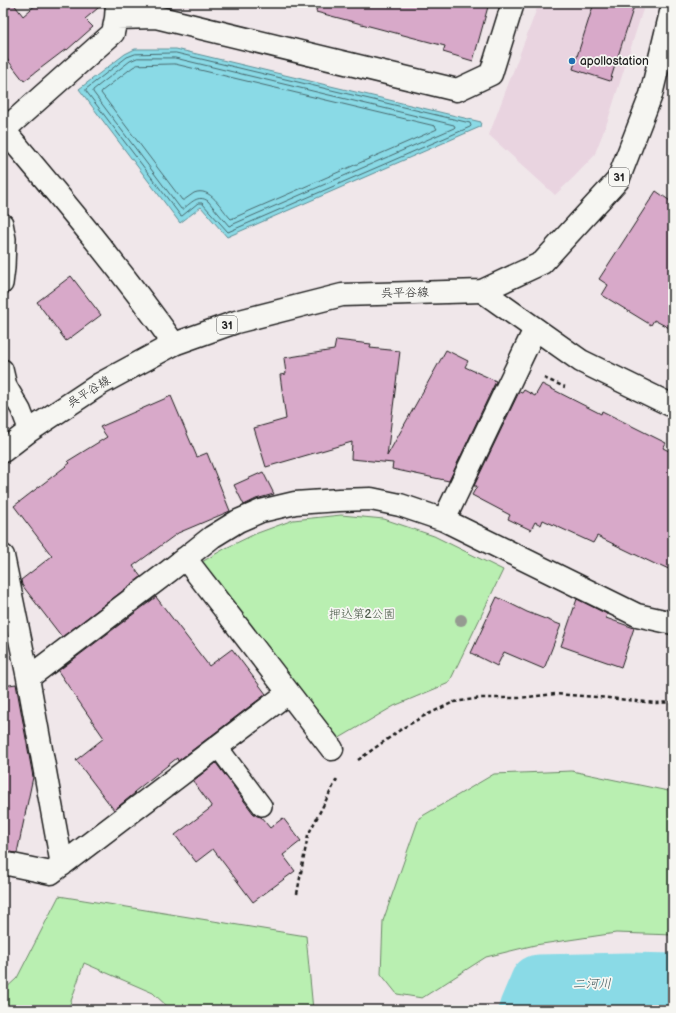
<svg xmlns="http://www.w3.org/2000/svg" width="676" height="1013" viewBox="0 0 676 1013" font-family="'Balsamiq Sans','Klee One',sans-serif">
<style>
.built{fill:#e9d4e0}
.green{fill:#b9efb1;stroke:#6a8666}
.water{fill:#8adae6;stroke:#5e8e95}
.lines{fill:none;stroke-linecap:round;stroke-linejoin:round}
.shore{stroke:#48686d;stroke-width:1}
.river{stroke:#8adae6;stroke-width:59}
.building{fill:#d8a9c9;stroke:#1c1c1c}
.service-casing{stroke:#1c1c1c;stroke-width:22}
.minor-casing{stroke:#1c1c1c;stroke-width:25}
.tertiary-casing{stroke:#1c1c1c;stroke-width:25}
.primary-casing{stroke:#1c1c1c;stroke-width:25}
.path{stroke:#1c1c1c;stroke-width:2.5;stroke-dasharray:4 3;stroke-linecap:butt}
.service{stroke:#f6f6f2;stroke-width:19}
.minor{stroke:#f6f6f2;stroke-width:22}
.tertiary{stroke:#f6f6f2;stroke-width:22}
.primary{stroke:#f6f6f2;stroke-width:22}
.tree{fill:#959a91}
.poi-dot{fill:#1f6fb2;stroke:#f6f6f2;stroke-width:1.5}
.labels{text-anchor:middle;dominant-baseline:central;stroke-width:3.5;stroke-linejoin:round;paint-order:stroke}
.shield{fill:#f6f6f2;stroke:#5d5d5c;stroke-width:1}
.shield-label{font-size:11px;font-weight:bold;fill:#1c1c1c}
.poi-label{font-size:12px;fill:#1c1c1c;stroke:#f6f6f2;text-anchor:start}
.street-label{font-size:12px;fill:#1c1c1c;stroke:#f6f6f2}
.park-label{font-size:12px;fill:#4b5b49;stroke:#f6f6f2}
.water-label{font-size:13px;font-style:italic;fill:#3d5559;stroke:#f6f6f2}
</style>
<rect width="100%" height="100%" fill="#f0e7ea"/>
<filter id="ink" filterUnits="userSpaceOnUse"><feTurbulence type="fractalNoise" baseFrequency=".025" numOctaves="2"/><feDisplacementMap in="SourceGraphic" scale="8" xChannelSelector="R" yChannelSelector="G"/><feConvolveMatrix kernelMatrix="1 2 1 2 8 2 1 2 1" color-interpolation-filters="sRGB"/></filter>
<g filter="url(#ink)">
<path class="built" d="M539 3H645L608 120 594 156 574 177 555 195 489 135Z"/>
<path class="green" d="M341 515 384 519 434 536 503 570 449 683 394 706 336 740 200 563 226 548 255 534 293 520Z
M572 771 673 792V935L616 933 535 945 486 957 422 998 397 994 381 974 383 921 419 818 494 774Z
M59 896 306 936 313 1010H171L153 993 84 963 68 1010H3V991L17 978Z"/>
<path class="water" d="M135 49H176L481 122 480 127 227 237 201 207 180 223 79 89 125 54Z"/>
<g class="lines">
<path class="shore" d="M176 53 470 123 471 126 470 127 228 232 202 203H198L182 216 180 215 86 91V89L127 57 135 54Z
M175 58 454 125 455 127 454 128 229 226 208 201C198 194 191 203 183 209H181L93 92V90L130 61 137 58Z
M175 64 435 126 437 129 435 130 231 219C221 209 211 186 194 193 191 195 187 198 184 200H182L101 93 102 91 133 67 137 65Z"/>
<path class="river" d="M528 1010 539 984 628 982 673 983"/>
</g>
<path class="building" d="M3 3H13L23 16 38 3H104L85 19 93 27 67 50 66 49 24 81 3 54Z
M317 3H489L473 61 443 52 445 46 316 12Z
M594 3H635L610 81 573 69Z
M656 191 673 203V330L654 320 651 325 602 295 608 285 599 279Z
M71 276 101 315 66 341 37 302Z
M336 340 371 344 370 348 400 351 387 456 446 350 468 361 465 367 496 381 449 481 392 469 393 463 351 459 352 442 266 467 254 428 286 419 280 375 286 374 284 358 334 350Z
M542 384 601 414 602 411 666 443 663 448 673 453V571L660 565 659 566 597 536 593 543 543 520 541 525 535 522 531 530 508 519 510 515 472 495 477 486H474L519 392 522 393 524 390 535 396Z
M171 396 197 457 207 453 230 511 178 533 133 566 141 577 62 637 22 585 21 580 52 556 14 506 70 463 68 461 107 437 100 427Z
M263 472 274 494 256 499 244 505 234 485Z
M156 597 209 666 232 649 266 694 178 761 177 758 134 792 135 793 114 810 76 760 104 738 58 671Z
M497 597 527 612 561 625 544 669 504 652 497 666 471 653Z
M577 599 607 614 606 618 634 628 621 667 561 646Z
M16 684 33 777 17 853 3 851V686Z
M216 763 253 813 257 816 261 817 270 828 283 818 301 841 283 855 295 871 253 902 213 849 196 862 175 835 212 807 193 781Z"/>
<g class="lines">
<g class="service-casing">
<path id="service" d="M3 223 6 239 5 268 3 284
M3 369 7 386 21 410 29 431
M217 746 262 806"/>
</g>
<g class="minor-casing">
<path id="minor" d="M116 18 156 17 457 90 491 74 513 3
M3 129C62 199 121 269 174 344
M4 130 113 33 116 18 117 4
M444 520 535 329
M3 556 28 678 62 865
M185 558 332 749
M28 678 169 571 212 537 238 521 261 511 295 503 339 500 371 499 400 505 444 520 637 615 673 623
M3 863 51 873 288 693"/>
</g>
<g class="tertiary-casing">
<path id="tertiary" d="M482 291 581 361 673 406"/>
</g>
<g class="primary-casing">
<path id="primary" d="M3 451 29 431 100 384 174 344 236 322 342 295 482 291 542 263 618 180 651 95 673 4"/>
</g>
<path class="path" d="M544 378 565 387
M358 760 403 728 424 716 454 702 481 698H519L556 694 609 698 656 703 673 702
M297 894 308 835 338 777"/>
<use href="#service" class="service"/>
<use href="#minor" class="minor"/>
<use href="#tertiary" class="tertiary"/>
<use href="#primary" class="primary"/>
</g>
<circle class="tree" cx="461" cy="620" r="6"/>
</g>
<circle class="poi-dot" cx="572" cy="61" r="4"/>
<g class="labels">
<g class="shield">
<rect x="609" y="168" width="20" height="18" rx="3"/>
<rect x="217" y="316" width="20" height="18" rx="3"/>
</g>
<g class="shield-label">
<text x="619" y="177">31</text>
<text x="227" y="325">31</text>
</g>
<g class="poi-label">
<text x="580" y="61">apollostation</text>
</g>
<g class="street-label">
<text transform="translate(405 293) rotate(-1)">呉平谷線</text>
<text transform="translate(89 392) rotate(-32)">呉平谷線</text>
</g>
<g class="park-label">
<text x="362" y="614">押込第2公園</text>
</g>
<g class="water-label">
<text transform="translate(592 984) rotate(-1)">二河川</text>
</g>
</g>
<rect width="676" height="1013" fill="none" stroke="#f6f6f2" stroke-width="16"/>
<rect x="8" y="8" width="660" height="997" fill="none" stroke="#1c1c1c" stroke-width="1.5" filter="url(#ink)"/>
</svg>
